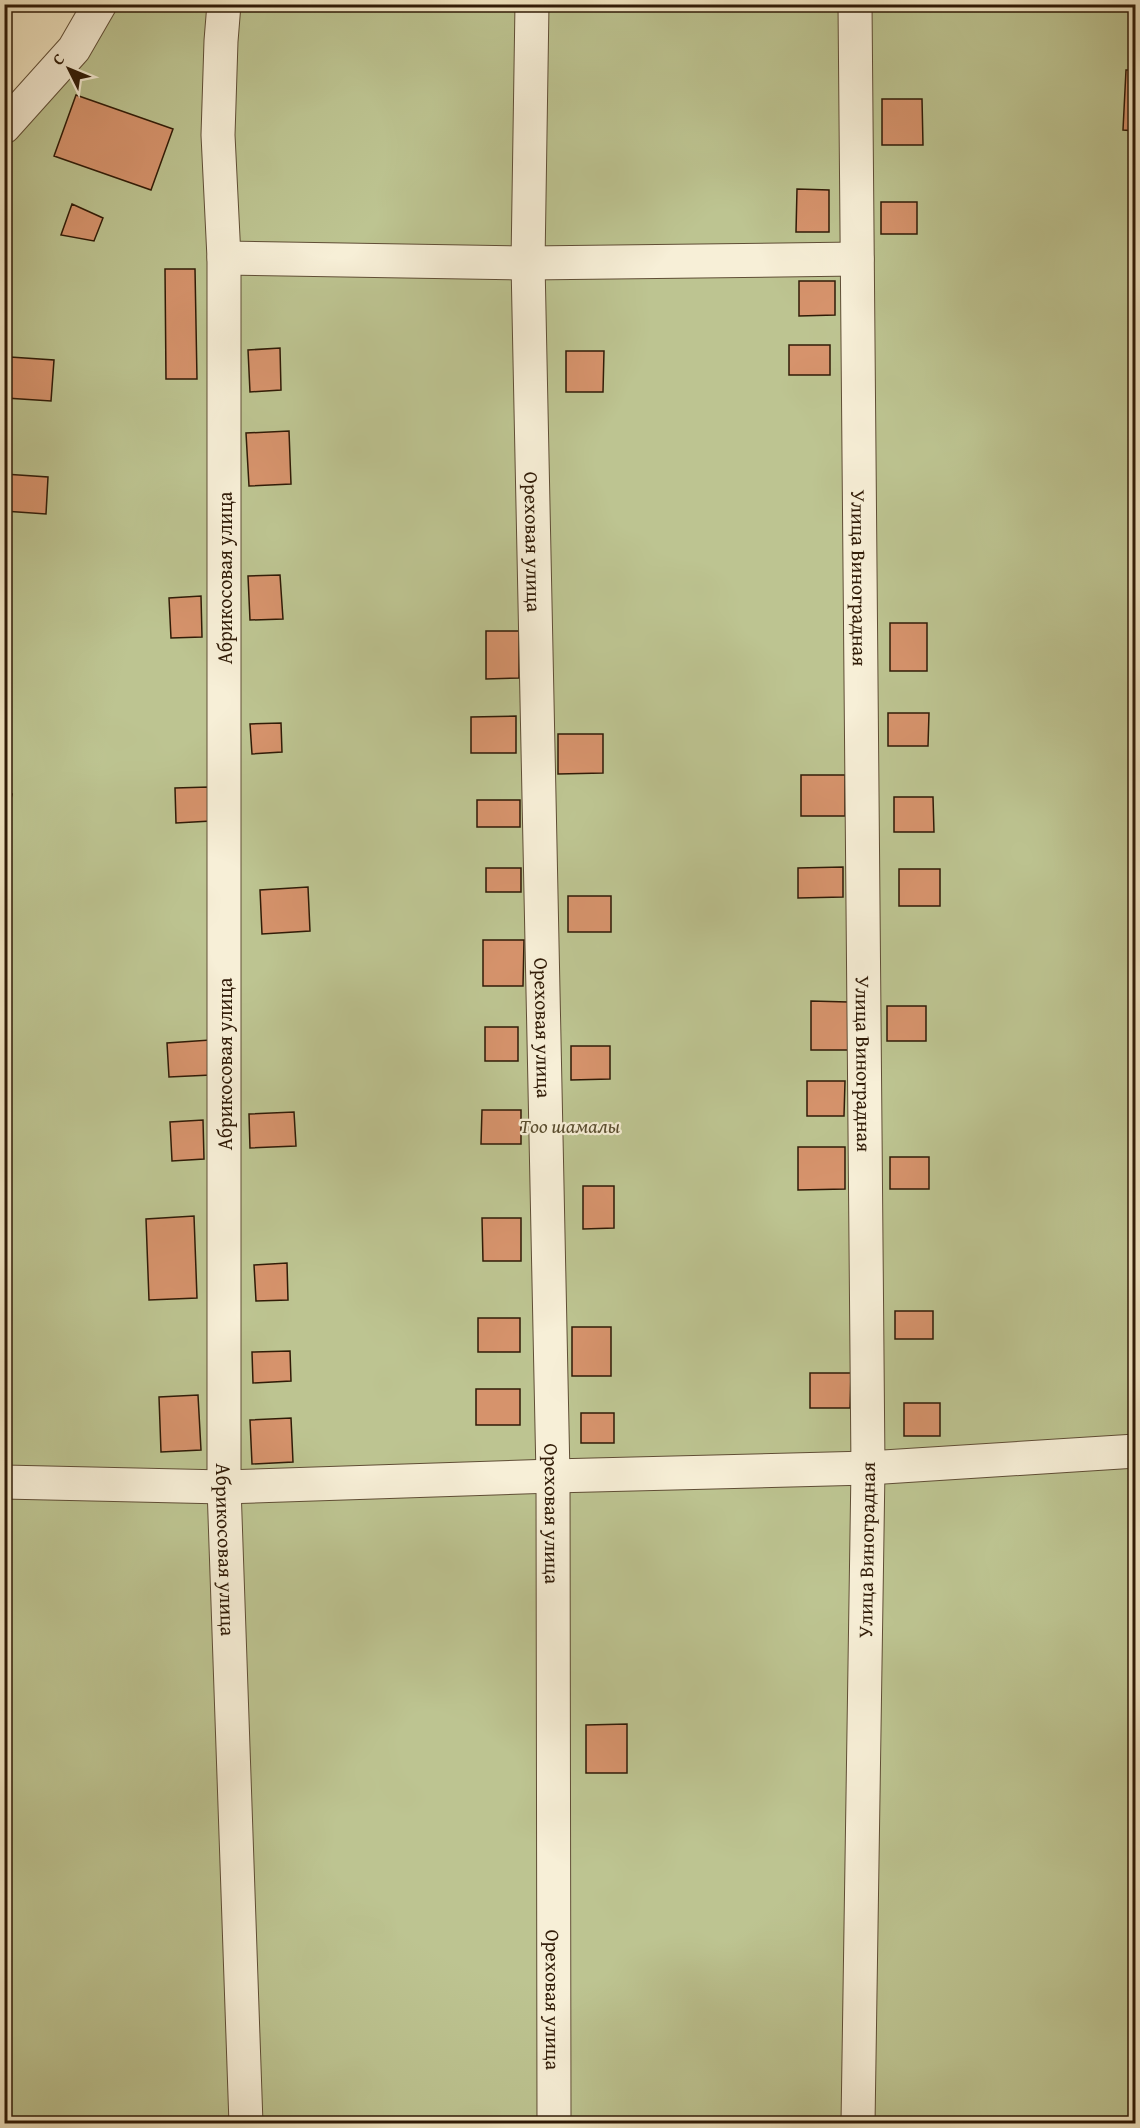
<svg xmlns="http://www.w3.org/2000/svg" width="1140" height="2128" viewBox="0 0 1140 2128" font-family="'Gentium Book Plus',serif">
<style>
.green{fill:#bdc491;stroke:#76704c;stroke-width:1.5}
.building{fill:#d6936c;stroke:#301b07;stroke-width:1.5}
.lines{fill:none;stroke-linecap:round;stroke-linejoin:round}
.minor-casing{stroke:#604e36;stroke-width:35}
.minor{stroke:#f7efd7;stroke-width:33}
.labels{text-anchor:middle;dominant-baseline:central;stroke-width:4.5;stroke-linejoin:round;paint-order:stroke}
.street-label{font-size:20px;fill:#301b07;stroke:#f7efd7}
.park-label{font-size:20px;font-style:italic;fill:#5a4e30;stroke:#f7efd7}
</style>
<rect width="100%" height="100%" fill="#f2e6c2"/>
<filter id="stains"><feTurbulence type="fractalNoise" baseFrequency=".00333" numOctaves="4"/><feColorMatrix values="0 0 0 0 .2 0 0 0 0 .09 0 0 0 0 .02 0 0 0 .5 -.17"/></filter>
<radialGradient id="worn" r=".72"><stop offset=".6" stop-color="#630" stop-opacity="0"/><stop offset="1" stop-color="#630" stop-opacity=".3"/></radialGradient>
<path class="green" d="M100 5H1135V2123L5 2124V127Z"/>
<path class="building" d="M1126 70H1136V131L1123 130Z
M76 95 173 129 151 190 54 156Z
M882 99H922L923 145H882Z
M797 189 829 190V232H796Z
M881 202H917V234H881Z
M72 204 103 218 94 241 61 235Z
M165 269H195L197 379H166Z
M799 281H835V315L799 316Z
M789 345H830V375H789Z
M280 348 281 390 250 392 248 350Z
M566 351H604L603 392H566Z
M10 357 54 360 51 401 6 398Z
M289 431 291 484 249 486 246 433Z
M4 474 48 477 46 514 4 511Z
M280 575 283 619 250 620 248 576Z
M201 596 202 637 171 638 169 598Z
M890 623H927V671H890Z
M486 631H519V678L486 679Z
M888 713H929L928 746H888Z
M516 716V753H471V717Z
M281 723 282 752 252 754 250 724Z
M558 734H603V773L558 774Z
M801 775H845V816H801Z
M209 787 211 821 176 823 175 788Z
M4 792 12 794 4 833Z
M894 797H933L934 832H894Z
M477 800H520V827H477Z
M843 867V897L798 898V868Z
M486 868H521V892H486Z
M899 869H940V906H899Z
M308 887 310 931 262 934 260 890Z
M568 896H611V932H568Z
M483 940H524L523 986H483Z
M811 1001 848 1002V1050H811Z
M887 1006H926V1041H887Z
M485 1027H518V1061H485Z
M210 1040 211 1075 169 1077 167 1043Z
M571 1046H610V1079L571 1080Z
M807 1081H845L844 1116H807Z
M482 1110H521V1144H481Z
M294 1112 296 1146 250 1148 249 1114Z
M203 1120 204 1159 172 1161 170 1122Z
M798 1147H845V1189L798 1190Z
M890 1157H929V1189H890Z
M583 1186H614V1228L583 1229Z
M194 1216 197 1298 149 1300 146 1219Z
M482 1218H521V1261H483Z
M287 1263 288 1300 256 1301 254 1265Z
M895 1311H933V1339H895Z
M478 1318H520V1352H478Z
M572 1327H611V1376H572Z
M290 1351 291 1381 253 1383 252 1352Z
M810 1373H851L850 1408H810Z
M476 1389H520V1425H476Z
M198 1395 201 1450 161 1452 159 1397Z
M904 1403H940V1436H904Z
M581 1413H614V1443H581Z
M291 1418 293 1462 252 1464 250 1420Z
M627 1724V1773H586V1725Z"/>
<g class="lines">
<g class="minor-casing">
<g id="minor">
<path id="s1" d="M224 4 221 41 218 135 224 258V1487L246 2124"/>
<path id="s2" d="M532 4 528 263 553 1476 554 2124"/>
<path id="s3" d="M855 4 868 1468 858 2124"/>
<path d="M4 127 74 49 100 4"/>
<path d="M224 258 528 263 857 259"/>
<path d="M4 1482 224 1487 553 1476 868 1468 1136 1451"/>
</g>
</g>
<use href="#minor" class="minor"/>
</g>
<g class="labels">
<g class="street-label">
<text stroke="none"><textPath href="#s2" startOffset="538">Ореховая улица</textPath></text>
<text transform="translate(224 578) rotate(-90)">Абрикосовая улица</text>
<text stroke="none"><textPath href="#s3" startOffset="574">Улица Виноградная</textPath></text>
<text stroke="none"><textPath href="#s2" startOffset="1024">Ореховая улица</textPath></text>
<text transform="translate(224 1064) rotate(-90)">Абрикосовая улица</text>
<text stroke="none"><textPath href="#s3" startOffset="1060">Улица Виноградная</textPath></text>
<text stroke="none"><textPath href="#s2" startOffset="1510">Ореховая улица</textPath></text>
<text stroke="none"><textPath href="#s1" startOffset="1546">Абрикосовая улица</textPath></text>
<text transform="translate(866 1550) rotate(-89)">Улица Виноградная</text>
<text stroke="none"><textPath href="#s2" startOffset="1996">Ореховая улица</textPath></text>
</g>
<g class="park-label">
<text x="570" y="1125">Тоо шамалы</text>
</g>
</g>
<rect width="1140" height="2128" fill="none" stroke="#f2e6c2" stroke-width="24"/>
<rect x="6" y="6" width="1128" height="2116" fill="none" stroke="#301b07" stroke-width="3"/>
<rect x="12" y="12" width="1116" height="2104" fill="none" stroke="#301b07" stroke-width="1.5"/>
<g transform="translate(69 69) rotate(313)" stroke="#f7efd7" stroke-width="4.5" paint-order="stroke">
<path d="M0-4.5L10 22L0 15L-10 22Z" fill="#301b07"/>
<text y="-9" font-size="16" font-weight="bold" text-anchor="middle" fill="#301b07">С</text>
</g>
<rect width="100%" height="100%" filter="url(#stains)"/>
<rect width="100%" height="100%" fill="url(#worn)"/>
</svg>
